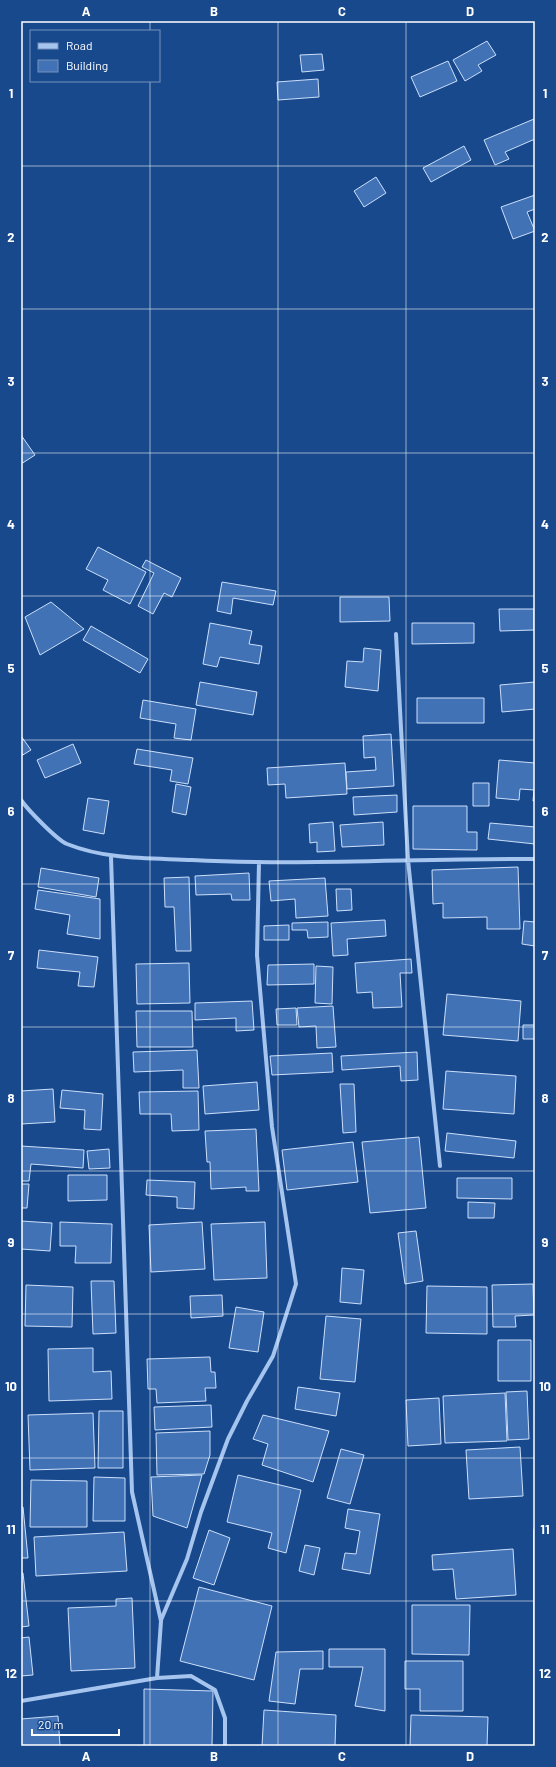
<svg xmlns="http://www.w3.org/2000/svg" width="556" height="1767" viewBox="0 0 556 1767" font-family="Barlow,sans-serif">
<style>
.building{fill:#4272b6;stroke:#cbdffa}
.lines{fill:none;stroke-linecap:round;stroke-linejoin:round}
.minor{stroke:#a5c4ee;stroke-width:4}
.grid{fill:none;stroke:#fff;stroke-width:1;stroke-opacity:0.55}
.neatline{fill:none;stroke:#fff;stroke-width:1.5}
.grid-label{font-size:13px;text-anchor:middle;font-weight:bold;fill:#fff}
</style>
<rect width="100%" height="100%" fill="#19498d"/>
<path class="building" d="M487 41 496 55 478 65 482 71 465 81 453 60Z
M322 54 324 70 302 72 300 55Z
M448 61 457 81 420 97 411 77Z
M318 79 319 97 278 100 277 82Z
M534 119 535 139 505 152 509 159 495 165 484 140Z
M464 146 471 160 431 182 423 168Z
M376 177 386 193 364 207 354 191Z
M535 195V209L527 212 535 231 513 239 501 207Z
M21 435 35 455 21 464Z
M98 547 146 572 130 604 103 590 108 580 86 569Z
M146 560 181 578 172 597 164 593 153 614 138 606 154 573 142 567Z
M222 582 276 591 273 605 233 598 231 614 217 611Z
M340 597H389L390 621 340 622Z
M51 602 84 629 40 655 25 617Z
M499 609H534V630L500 631Z
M210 623 252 631 249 644 262 646 259 664 220 657 217 667 203 664Z
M412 623H474V643L412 644Z
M91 626 148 659 140 673 83 640Z
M364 648 381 650 378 691 345 687 347 661 363 662Z
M200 682 257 692 253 715 196 705Z
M535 682V709L502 712 500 685Z
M417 698H484V723H417Z
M143 700 196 709 191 740 174 738 176 724 140 718Z
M391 734 394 786 347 789 346 772 376 770 375 757 364 758 363 736Z
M21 736 31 750 21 756Z
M73 744 81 763 45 778 37 760Z
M137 749 193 758 188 784 170 781 172 770 134 764Z
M499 760 535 763V801H533L534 790 520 789 519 800 496 798Z
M345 763 347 794 286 798 285 784 268 785 267 768Z
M473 783H489V806H473Z
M176 784 191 787 186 815 172 812Z
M397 795V812L354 815 353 797Z
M88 798 109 801 104 834 83 830Z
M413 806H467V832H477V850L413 849Z
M333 822 335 851 317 852V842L310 843 309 824Z
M383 822 384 845 342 847 340 825Z
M490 823 535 827V844L488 839Z
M518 867 520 929H487V917L443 918V903L433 904 432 870Z
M41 868 99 878 96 897 38 887Z
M249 873 250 900H232L231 894 196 895 195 876Z
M189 877 191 951H176L174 907H165L164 878Z
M325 878 328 916 296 918 295 899 271 901 269 881Z
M336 889H351L352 910 337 911Z
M38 890 100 899V939L67 934 70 915 35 909Z
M385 920 386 936 347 939 348 955 333 956 331 923Z
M524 921 535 922V946L522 944Z
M328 922V937L308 938 307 930H292V923Z
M289 925V940H264V926Z
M39 950 98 957 94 987 78 986 80 972 37 968Z
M411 959 412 973H400L402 1007 373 1008 372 992 357 993 355 963Z
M189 963 190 1003 137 1004 136 964Z
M314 964V984L267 985 268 965Z
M316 966 333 967 332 1004 315 1003Z
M447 994 521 1001 518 1041 443 1035Z
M252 1001 254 1030 236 1031V1018L195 1020V1003Z
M333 1006 336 1047 317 1048 316 1026 299 1027 297 1008Z
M296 1008 297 1025H277L276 1009Z
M136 1011H192L193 1047H137Z
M523 1025H535V1039H523Z
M197 1050 199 1088H183V1070L134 1072 133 1052Z
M417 1052 418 1080 401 1081 400 1066 342 1070 341 1056Z
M332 1053 333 1072 272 1075 270 1056Z
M446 1071 516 1076 514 1114 443 1109Z
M257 1082 259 1110 205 1114 203 1086Z
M340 1084H354L356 1132 343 1133Z
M53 1089 55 1122 21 1124V1091Z
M62 1090 103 1094 101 1130 84 1129 85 1110 60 1108Z
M198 1091 199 1130 172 1131 171 1114H140L139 1092Z
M256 1129 259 1191H246V1187L211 1189 210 1162H207L205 1131Z
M447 1133 516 1141 514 1158 445 1151Z
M419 1137 426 1208 370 1213 362 1142Z
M353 1142 358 1182 287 1190 282 1150Z
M21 1146 84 1150 83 1168 31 1164 29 1181H21Z
M109 1149 110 1168 89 1169 87 1151Z
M68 1175H107V1200L68 1201Z
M457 1178H512V1199L457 1198Z
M147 1180 195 1182 194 1209 177 1208V1197L146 1195Z
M21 1184H29L27 1208H21Z
M468 1202 495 1203 494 1218H468Z
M21 1221 52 1223 50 1251 21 1249Z
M60 1222 112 1224 111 1263H75L76 1246H60Z
M202 1222 205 1269 151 1272 149 1225Z
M265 1222 267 1278 214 1280 211 1224Z
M416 1231 423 1281 405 1284 398 1233Z
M342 1268 364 1270 361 1304 340 1302Z
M91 1281H114L116 1333 93 1334Z
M533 1284 534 1315 515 1316 516 1327H493L492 1285Z
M26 1285 73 1287 72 1327 25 1326Z
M427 1286 487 1287V1334L426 1333Z
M222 1295 223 1316 191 1318 190 1296Z
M236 1307 264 1312 258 1352 229 1348Z
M326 1316 361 1319 355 1382 320 1379Z
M498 1340H531V1381H498Z
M93 1348V1372L111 1371 112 1399 49 1401 48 1349Z
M210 1357 211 1372H215L216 1388H205L206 1401 157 1403 156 1389H148L147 1359Z
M298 1387 340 1393 336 1416 295 1409Z
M527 1391 529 1439 508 1440 506 1392Z
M505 1393 507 1441 445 1443 443 1396Z
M439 1398 441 1444 408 1446 406 1400Z
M211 1405 212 1427 155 1430 154 1407Z
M99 1411H123V1468H98Z
M93 1413 95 1468 30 1470 28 1415Z
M263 1415 329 1431 313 1482 262 1465 268 1444 253 1439Z
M210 1431V1455L204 1474 157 1475 156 1433Z
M520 1447 523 1496 469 1499 466 1450Z
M341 1449 364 1455 350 1504 327 1498Z
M202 1475 187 1528 153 1516 151 1477Z
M238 1475 301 1490 286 1553 268 1548 272 1533 227 1522Z
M94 1477 125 1478V1521H93Z
M31 1480 87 1481V1527H30Z
M21 1507H23L28 1558H21Z
M348 1509 380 1514 370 1574 342 1569 345 1553 356 1554 360 1531 345 1528Z
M209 1530 230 1538 214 1585 193 1578Z
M124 1532 127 1571 36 1576 34 1537Z
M305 1545 320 1548 314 1575 299 1571Z
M513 1549 516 1595 456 1599 453 1569 433 1570 432 1555Z
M21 1573H23L29 1626 21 1627Z
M199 1587 272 1606 254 1680 180 1661Z
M132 1598 135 1668 71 1671 68 1608 116 1606V1599Z
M412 1605H470L469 1655 412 1654Z
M29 1637 33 1675 21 1676V1638Z
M329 1649H385V1711L355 1706 363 1667H329Z
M323 1651V1669H300L295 1704 269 1701 276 1652Z
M405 1661H463V1711H420V1689H405Z
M144 1689 213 1691 212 1746H144Z
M264 1710 336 1715 335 1746H262Z
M411 1715 488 1717 487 1746H410Z
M58 1716 60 1746H21V1719Z"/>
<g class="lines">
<path class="minor" d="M396 634 408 860 440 1166
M21 800C28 810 57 840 67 844 107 860 150 858 192 860 307 866 421 858 535 859
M111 857 132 1492 161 1621 157 1678
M161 1620 187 1559 201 1512 228 1439 247 1401 273 1356 296 1284 272 1127 257 955 259 862
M21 1701 157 1678 191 1676 215 1690 225 1718V1746
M535 1746V1530"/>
</g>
<path class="grid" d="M150 21V31M278 21V1746M406 21V1746M150 81V1746M21 166H535M21 309H535M21 453H535M21 596H535M21 740H535M21 884H535M21 1027H535M21 1171H535M21 1314H535M21 1458H535M21 1601H535"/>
<rect width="556" height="1767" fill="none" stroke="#19498d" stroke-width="44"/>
<rect x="30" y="30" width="130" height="52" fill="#19498d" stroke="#7592bb"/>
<rect x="38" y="43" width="20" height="6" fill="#a5c4ee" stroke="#7592bb"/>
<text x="66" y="50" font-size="12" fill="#ffffff">Road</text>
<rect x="38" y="60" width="20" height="12" fill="#4272b6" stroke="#7592bb"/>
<text x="66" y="70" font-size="12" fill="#ffffff">Building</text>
<path d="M32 1729v6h87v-6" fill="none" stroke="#ffffff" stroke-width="2"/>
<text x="38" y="1729" font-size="12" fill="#ffffff" stroke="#19498d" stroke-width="3" paint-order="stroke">20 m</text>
<rect x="22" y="22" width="512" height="1723" class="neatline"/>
<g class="grid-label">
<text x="86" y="16">A</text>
<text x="214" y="16">B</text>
<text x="342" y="16">C</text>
<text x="470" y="16">D</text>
<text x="11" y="98">1</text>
<text x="545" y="98">1</text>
<text x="11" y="242">2</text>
<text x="545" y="242">2</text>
<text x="11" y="386">3</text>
<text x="545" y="386">3</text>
<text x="11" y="529">4</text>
<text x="545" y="529">4</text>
<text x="11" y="673">5</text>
<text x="545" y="673">5</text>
<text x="11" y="816">6</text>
<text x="545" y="816">6</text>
<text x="11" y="960">7</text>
<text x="545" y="960">7</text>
<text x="11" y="1103">8</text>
<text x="545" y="1103">8</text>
<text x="11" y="1247">9</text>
<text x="545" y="1247">9</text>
<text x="11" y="1391">10</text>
<text x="545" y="1391">10</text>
<text x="11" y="1534">11</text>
<text x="545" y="1534">11</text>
<text x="11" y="1678">12</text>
<text x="545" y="1678">12</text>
<text x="86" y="1761">A</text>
<text x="214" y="1761">B</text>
<text x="342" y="1761">C</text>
<text x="470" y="1761">D</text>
</g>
</svg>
